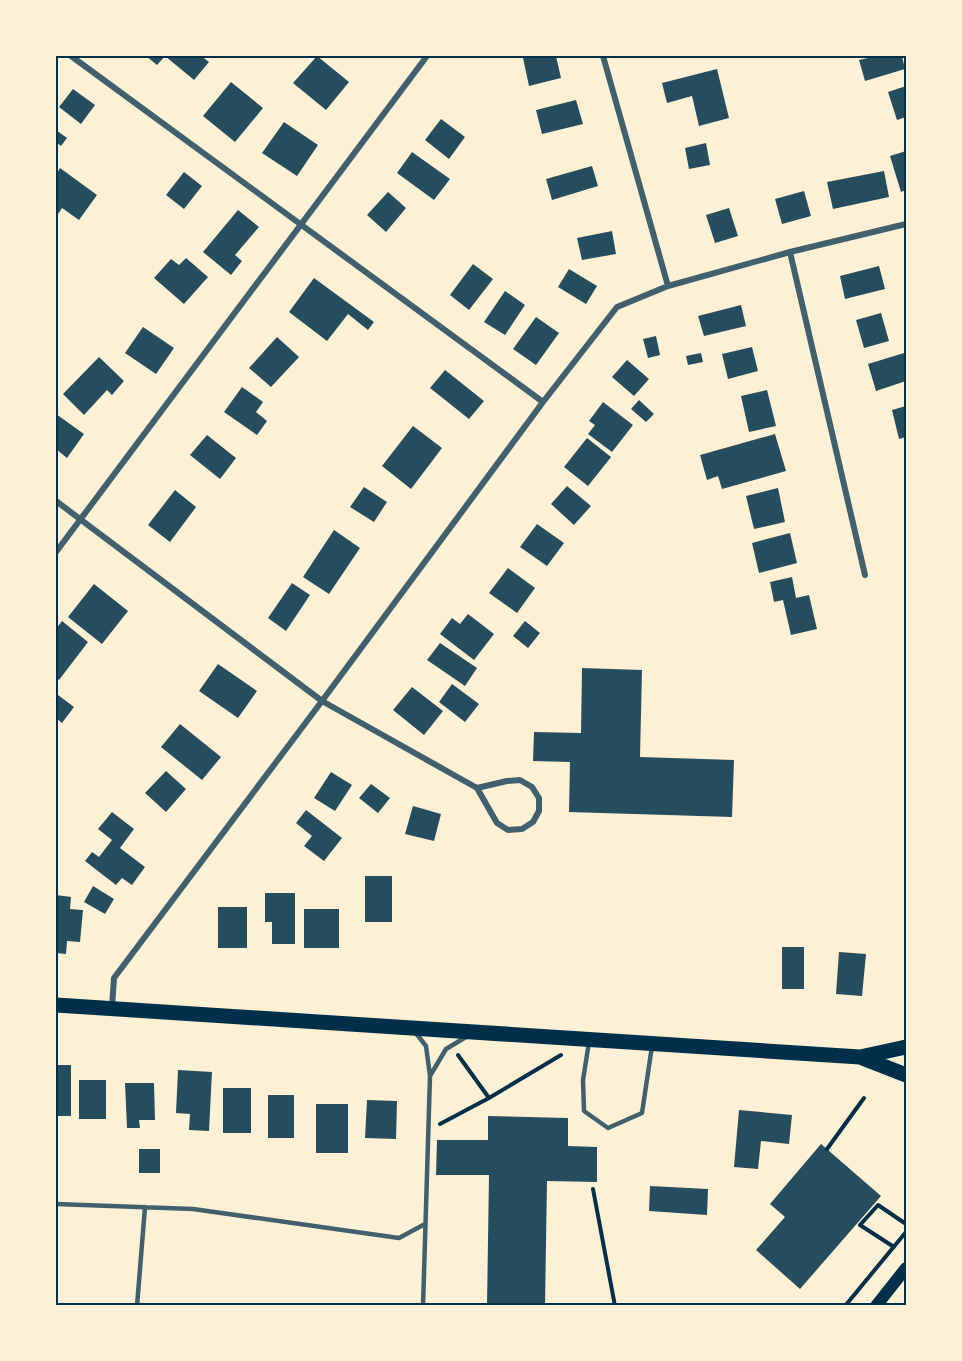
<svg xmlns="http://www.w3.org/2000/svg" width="962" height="1361" viewBox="0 0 962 1361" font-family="'Playfair Display',serif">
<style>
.building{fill:#264d5e}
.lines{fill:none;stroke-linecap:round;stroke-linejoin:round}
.path{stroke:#003049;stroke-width:4}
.service{stroke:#3f606c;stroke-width:4.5}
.minor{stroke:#3f606c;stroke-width:6}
.secondary{stroke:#003049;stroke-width:12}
.primary{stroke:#003049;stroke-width:15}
.neatline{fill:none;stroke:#003049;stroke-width:2}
</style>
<rect width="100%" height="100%" fill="#fdf0d5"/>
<path class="building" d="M146 56H201L209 62 194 80 165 56 157 65Z
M317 56 349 82 326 110 293 83Z
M534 56H556L561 78 529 86 523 58Z
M877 56H902L905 69 865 81 859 60Z
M717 69 729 118 699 126 692 96 667 103 662 83Z
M231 82 263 108 235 142 203 116Z
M906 86V117L897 120 888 92Z
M73 89 95 105 81 124 59 107Z
M576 100 583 124 542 134 536 110Z
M441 119 465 137 449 159 425 140Z
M284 122 318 145 297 176 262 153Z
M56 130 67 138 61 146 56 142Z
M706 143 710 165 689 169 685 148Z
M906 151V190L901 192 890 156Z
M412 152 450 179 434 200 397 173Z
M592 166 598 186 552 200 546 179Z
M60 168 97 195 79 220 62 208 56 217V175Z
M884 171 889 197 833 209 827 182Z
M184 172 202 186 184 209 166 195Z
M804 191 811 216 782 224 775 199Z
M388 192 406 208 386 232 367 215Z
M729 208 738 236 715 243 706 215Z
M238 210 259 227 235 255 242 261 231 275 203 252Z
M612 231 616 254 582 260 577 238Z
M186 258 208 277 184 304 154 278 171 259 179 265Z
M473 264 493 279 469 310 450 295Z
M879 266 885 289 845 299 840 276Z
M569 269 597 286 586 304 558 287Z
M314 278 374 322 368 330 348 314 327 341 289 312Z
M505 291 525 305 505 335 484 322Z
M741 305 746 326 704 336 698 316Z
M881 313 889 341 864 348 856 320Z
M536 317 559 333 536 365 513 349Z
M143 327 174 348 156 374 125 353Z
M656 336 660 355 648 358 643 339Z
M277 337 299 357 271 387 249 368Z
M752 347 758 371 728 379 722 354Z
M701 353 703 362 688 365 686 356Z
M904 353 906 361V381L876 391 868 364Z
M99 357 124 381 112 395 107 390 84 415 63 394Z
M627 360 649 379 634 396 612 377Z
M445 370 484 401 469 419 430 388Z
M242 387 263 402 256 412 267 421 257 435 224 412Z
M767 390 776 426 749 432 741 396Z
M639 400 654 414 646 422 631 409Z
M603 402 633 425 612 452 588 434 595 425 589 421Z
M906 406V437L899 439 892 410Z
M56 414 84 434 67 458 56 449Z
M413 426 442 448 411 489 382 466Z
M775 434 786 471 722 489 718 476 707 480 700 455Z
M207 435 236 458 220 479 190 455Z
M587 438 611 457 588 486 564 467Z
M567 486 591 506 574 525 551 504Z
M364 487 387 502 374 522 350 507Z
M778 488 785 522 754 529 746 496Z
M175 490 196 507 170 542 148 525Z
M537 524 564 543 547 566 520 547Z
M334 530 360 548 329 594 303 577Z
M790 533 797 563 759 573 752 543Z
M508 568 535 588 517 613 489 593Z
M792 577 796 598 809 595 817 629 791 635 783 600 774 602 770 582Z
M292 583 310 595 286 631 268 618Z
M94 584 128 611 102 644 68 617Z
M468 614 494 634 474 660 440 634 452 618 460 624Z
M62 621 88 642 59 680 56 677V629Z
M525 621 540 633 528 648 513 636Z
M440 643 477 668 465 686 427 660Z
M218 664 257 691 238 718 199 691Z
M582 668 642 670 640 757 734 760 732 817 569 812 570 762 533 761 534 732 581 733Z
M452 684 479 704 465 722 439 702Z
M412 687 443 711 424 735 393 710Z
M58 695 74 707 62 723 56 718V699Z
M180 724 221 757 202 780 161 747Z
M166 771 186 789 166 812 145 793Z
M331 772 352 785 335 811 314 798Z
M371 784 390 798 378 813 359 798Z
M413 806 441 814 434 841 405 834Z
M306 810 342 838 324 861 304 846 312 836 296 823Z
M112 812 134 829 120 848 145 867 132 885 122 878 116 885 85 861 92 852 99 857 112 840 98 829Z
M365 876H392V922H365Z
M93 886 114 899 105 914 84 902Z
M265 893H295V944H272V922H265Z
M56 895 71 897 70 909 83 910 80 942 67 941 66 954 56 953Z
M218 907H247V948H218Z
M304 909H339V948H304Z
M782 947H804V989H782Z
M839 952 866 954 862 996 836 994Z
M56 1065H71V1116H56Z
M178 1070 212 1072 209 1131 189 1130 190 1114 176 1113Z
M79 1080H106V1119H79Z
M125 1083H154L155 1120H139L140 1128H127Z
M223 1088H251V1133H223Z
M268 1095H294V1138H268Z
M367 1100 397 1101 396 1139 365 1138Z
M316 1104H348V1153H316Z
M739 1110 792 1115 789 1144 761 1141 758 1169 734 1167Z
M488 1116 568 1118V1146L597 1147V1182L547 1181 545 1306H487L489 1175H436L437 1140H488Z
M821 1144 881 1196 800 1289 756 1250 785 1217 770 1204Z
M139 1149H160V1173H139Z
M650 1186 708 1189 707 1215 649 1211Z"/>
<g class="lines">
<path class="path" d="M458 1055 489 1098
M440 1124 489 1098 561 1055
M827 1149 864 1098
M593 1189 615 1306
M894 1247 860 1225 878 1205 906 1224
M845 1306 906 1232"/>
<path class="service" d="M415 1032 426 1046 430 1076 423 1306
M589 1042 583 1080 584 1111 608 1128 642 1113 652 1046
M430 1076 446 1049 466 1037
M56 1204 193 1209 399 1238 425 1224
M137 1306 145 1207"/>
<path class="minor" d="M71 56 543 402
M603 56 668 286
M790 252 865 575
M56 501 322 701 477 788 497 823 508 830 522 829 533 822 539 811V798L532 787 520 780 507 781 477 788
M56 552 427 56
M112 1007 114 978 322 701 543 402 617 307 668 286 790 252 906 224"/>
<path class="secondary" d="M876 1306 906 1268"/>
<path class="primary" d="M56 1005 860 1057 906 1047
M860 1057 906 1075"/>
</g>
<rect width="962" height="1361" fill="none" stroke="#fdf0d5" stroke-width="114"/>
<rect x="57" y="57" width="848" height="1247" class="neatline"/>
</svg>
